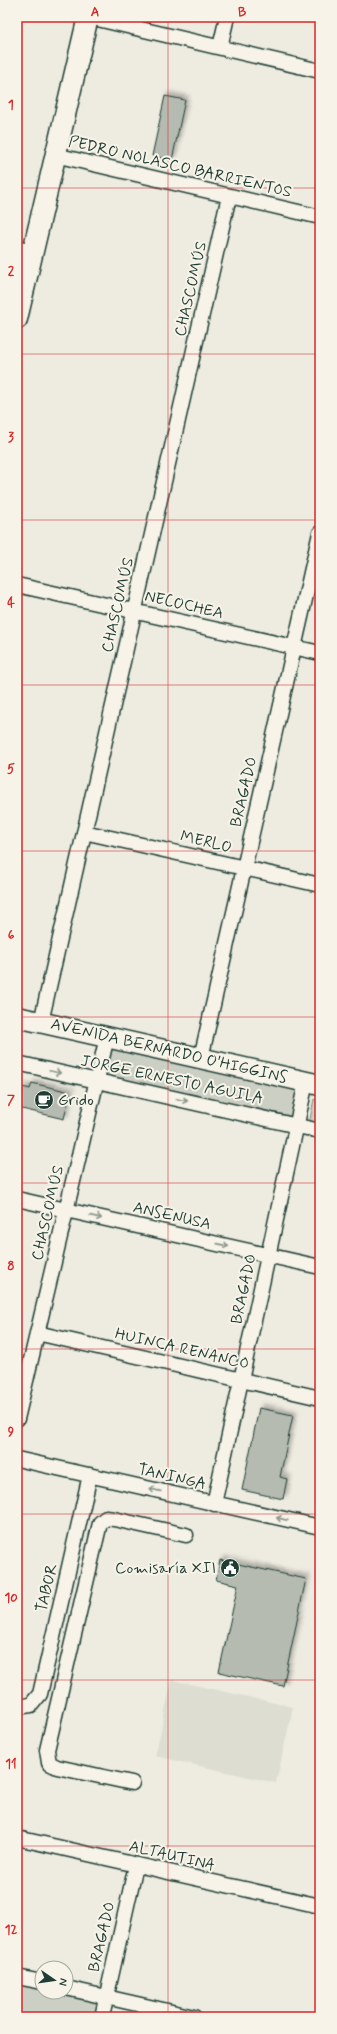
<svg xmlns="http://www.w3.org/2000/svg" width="337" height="2034" viewBox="0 0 337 2034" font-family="Mynerve,sans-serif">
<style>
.built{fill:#ddddd2}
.green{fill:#cccfc4;stroke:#76867c}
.building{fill:#b5bbb0;stroke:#1f3d34;filter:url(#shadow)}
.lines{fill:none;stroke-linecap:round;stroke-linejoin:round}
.street-casing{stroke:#1f3d34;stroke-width:17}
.secondary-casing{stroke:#1f3d34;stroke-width:23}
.street{stroke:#f7f3e8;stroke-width:14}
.secondary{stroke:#f7f3e8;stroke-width:20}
.oneway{stroke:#8b988e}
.grid{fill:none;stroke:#d62828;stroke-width:1;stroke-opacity:0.55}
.labels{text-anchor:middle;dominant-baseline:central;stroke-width:4;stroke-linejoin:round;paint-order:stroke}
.street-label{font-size:16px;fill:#1f3d34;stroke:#f7f3e8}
.poi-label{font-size:16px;fill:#1f3d34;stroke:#f7f3e8;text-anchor:start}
.neatline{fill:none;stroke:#d62828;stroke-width:1.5}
.grid-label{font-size:13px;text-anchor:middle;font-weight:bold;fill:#d62828}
</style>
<defs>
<filter id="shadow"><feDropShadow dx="3.5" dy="-3.5" stdDeviation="2" flood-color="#0004"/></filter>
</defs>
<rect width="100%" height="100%" fill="#eeece1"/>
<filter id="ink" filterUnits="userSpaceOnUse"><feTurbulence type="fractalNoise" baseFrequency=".025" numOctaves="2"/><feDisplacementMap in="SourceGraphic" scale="8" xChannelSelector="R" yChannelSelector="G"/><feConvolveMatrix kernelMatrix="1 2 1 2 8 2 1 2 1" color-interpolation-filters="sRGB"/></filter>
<g filter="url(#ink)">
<path class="built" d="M172 1680 293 1707 276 1783 155 1756Z"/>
<path class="green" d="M109 1045 300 1090 293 1119 101 1077Z
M314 1099 320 1101V1127L309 1124Z
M17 1983 42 1989V1992H55L106 2004 103 2017H17Z"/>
<path class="building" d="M165 96 185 100 172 160 152 156Z
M32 1083 70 1092 64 1119 18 1108 23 1087 30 1089Z
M259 1408 293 1415 280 1477 287 1479 283 1499 242 1490Z
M220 1560 306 1579 283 1686 219 1672 238 1585 216 1580Z"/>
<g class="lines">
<g class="street-casing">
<path id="street" d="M89 17 320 71
M220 47 227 17
M55 155 320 217
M17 249 33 252
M17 585 320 653
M84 832 320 885
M41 1022 229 196
M201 1058 320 533
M17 1063 320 1131
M17 1199 320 1267
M37 1333 320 1398
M17 1419 107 1037
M17 1459 320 1527
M214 1504 306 1082
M17 1707 31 1705 40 1694 90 1475
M132 1783 57 1767 49 1763 47 1750 100 1523 106 1518 114 1519 186 1535
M17 1838 320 1906
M17 1977 42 1982
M66 1988 194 2017
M102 2017 136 1865"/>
</g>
<g class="secondary-casing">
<path id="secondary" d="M17 319 88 17
M17 1017 320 1085"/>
</g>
<use href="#street" class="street"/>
<use href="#secondary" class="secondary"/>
</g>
<defs><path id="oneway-shaft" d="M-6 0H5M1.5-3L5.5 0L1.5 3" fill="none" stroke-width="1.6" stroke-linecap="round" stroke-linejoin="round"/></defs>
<g class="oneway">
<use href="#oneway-shaft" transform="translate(55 1072) rotate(12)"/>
<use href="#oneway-shaft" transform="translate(182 1100) rotate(12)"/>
<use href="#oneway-shaft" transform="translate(96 1217) rotate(13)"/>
<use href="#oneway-shaft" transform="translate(223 1245) rotate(13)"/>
<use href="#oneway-shaft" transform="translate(155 1490) rotate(-167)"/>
<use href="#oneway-shaft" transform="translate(282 1519) rotate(-167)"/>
</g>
</g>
<path class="grid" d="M168 17V2017M17 188H320M17 354H320M17 520H320M17 685H320M17 851H320M17 1017H320M17 1183H320M17 1349H320M17 1514H320M17 1680H320M17 1846H320"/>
<defs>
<g id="cafe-disc" transform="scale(1)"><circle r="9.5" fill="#1f3d34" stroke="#f7f3e8"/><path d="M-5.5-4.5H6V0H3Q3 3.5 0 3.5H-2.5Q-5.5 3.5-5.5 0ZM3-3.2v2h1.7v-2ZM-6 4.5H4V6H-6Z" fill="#fff"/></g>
<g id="civic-disc" transform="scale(1)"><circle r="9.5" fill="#1f3d34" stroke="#f7f3e8"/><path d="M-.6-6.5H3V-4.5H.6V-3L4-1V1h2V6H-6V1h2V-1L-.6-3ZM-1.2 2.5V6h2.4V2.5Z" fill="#fff"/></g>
</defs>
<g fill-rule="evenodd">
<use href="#cafe-disc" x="44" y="1100"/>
<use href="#civic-disc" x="230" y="1568"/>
</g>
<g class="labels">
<g class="street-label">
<text transform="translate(180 167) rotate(13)">PEDRO NOLASCO BARRIENTOS</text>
<text transform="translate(191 289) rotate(-77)">CHASCOMÚS</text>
<text transform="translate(118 605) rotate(-77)">CHASCOMÚS</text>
<text transform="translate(184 605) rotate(13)">NECOCHEA</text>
<text transform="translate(244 792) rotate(-77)">BRAGADO</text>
<text transform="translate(206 842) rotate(13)">MERLO</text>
<text transform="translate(169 1051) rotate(13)">AVENIDA BERNARDO O'HIGGINS</text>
<text transform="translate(172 1080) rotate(12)">JORGE ERNESTO AGUILA</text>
<text transform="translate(48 1213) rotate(-77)">CHASCOMÚS</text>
<text transform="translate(172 1216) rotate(13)">ANSENUSA</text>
<text transform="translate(244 1289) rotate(-78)">BRAGADO</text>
<text transform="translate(182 1349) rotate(13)">HUINCA RENANCO</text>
<text transform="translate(172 1477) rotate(13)">TANINGA</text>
<text transform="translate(47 1588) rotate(-77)">TABOR</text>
<text transform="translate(172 1856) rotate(13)">ALTAUTINA</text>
<text transform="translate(102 1937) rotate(-77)">BRAGADO</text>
</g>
<g class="poi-label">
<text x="58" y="1100">Grido</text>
<text x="216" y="1568" text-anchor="end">Comisaría XII</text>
</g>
</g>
<rect width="337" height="2034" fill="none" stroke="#f7f3e8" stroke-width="44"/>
<g transform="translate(54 1980) rotate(103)"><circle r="19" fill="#f7f3e8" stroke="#a1aaa0"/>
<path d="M0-3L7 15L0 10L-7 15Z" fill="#1f3d34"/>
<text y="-6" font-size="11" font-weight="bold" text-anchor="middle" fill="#1f3d34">N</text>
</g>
<rect x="22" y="22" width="293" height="1990" class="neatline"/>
<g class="grid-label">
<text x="95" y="16">A</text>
<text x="242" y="16">B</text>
<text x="11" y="109">1</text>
<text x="11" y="275">2</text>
<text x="11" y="441">3</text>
<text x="11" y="607">4</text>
<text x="11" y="773">5</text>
<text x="11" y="939">6</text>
<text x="11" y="1104">7</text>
<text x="11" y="1270">8</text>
<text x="11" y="1436">9</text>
<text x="11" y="1602">10</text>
<text x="11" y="1768">11</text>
<text x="11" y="1934">12</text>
</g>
</svg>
